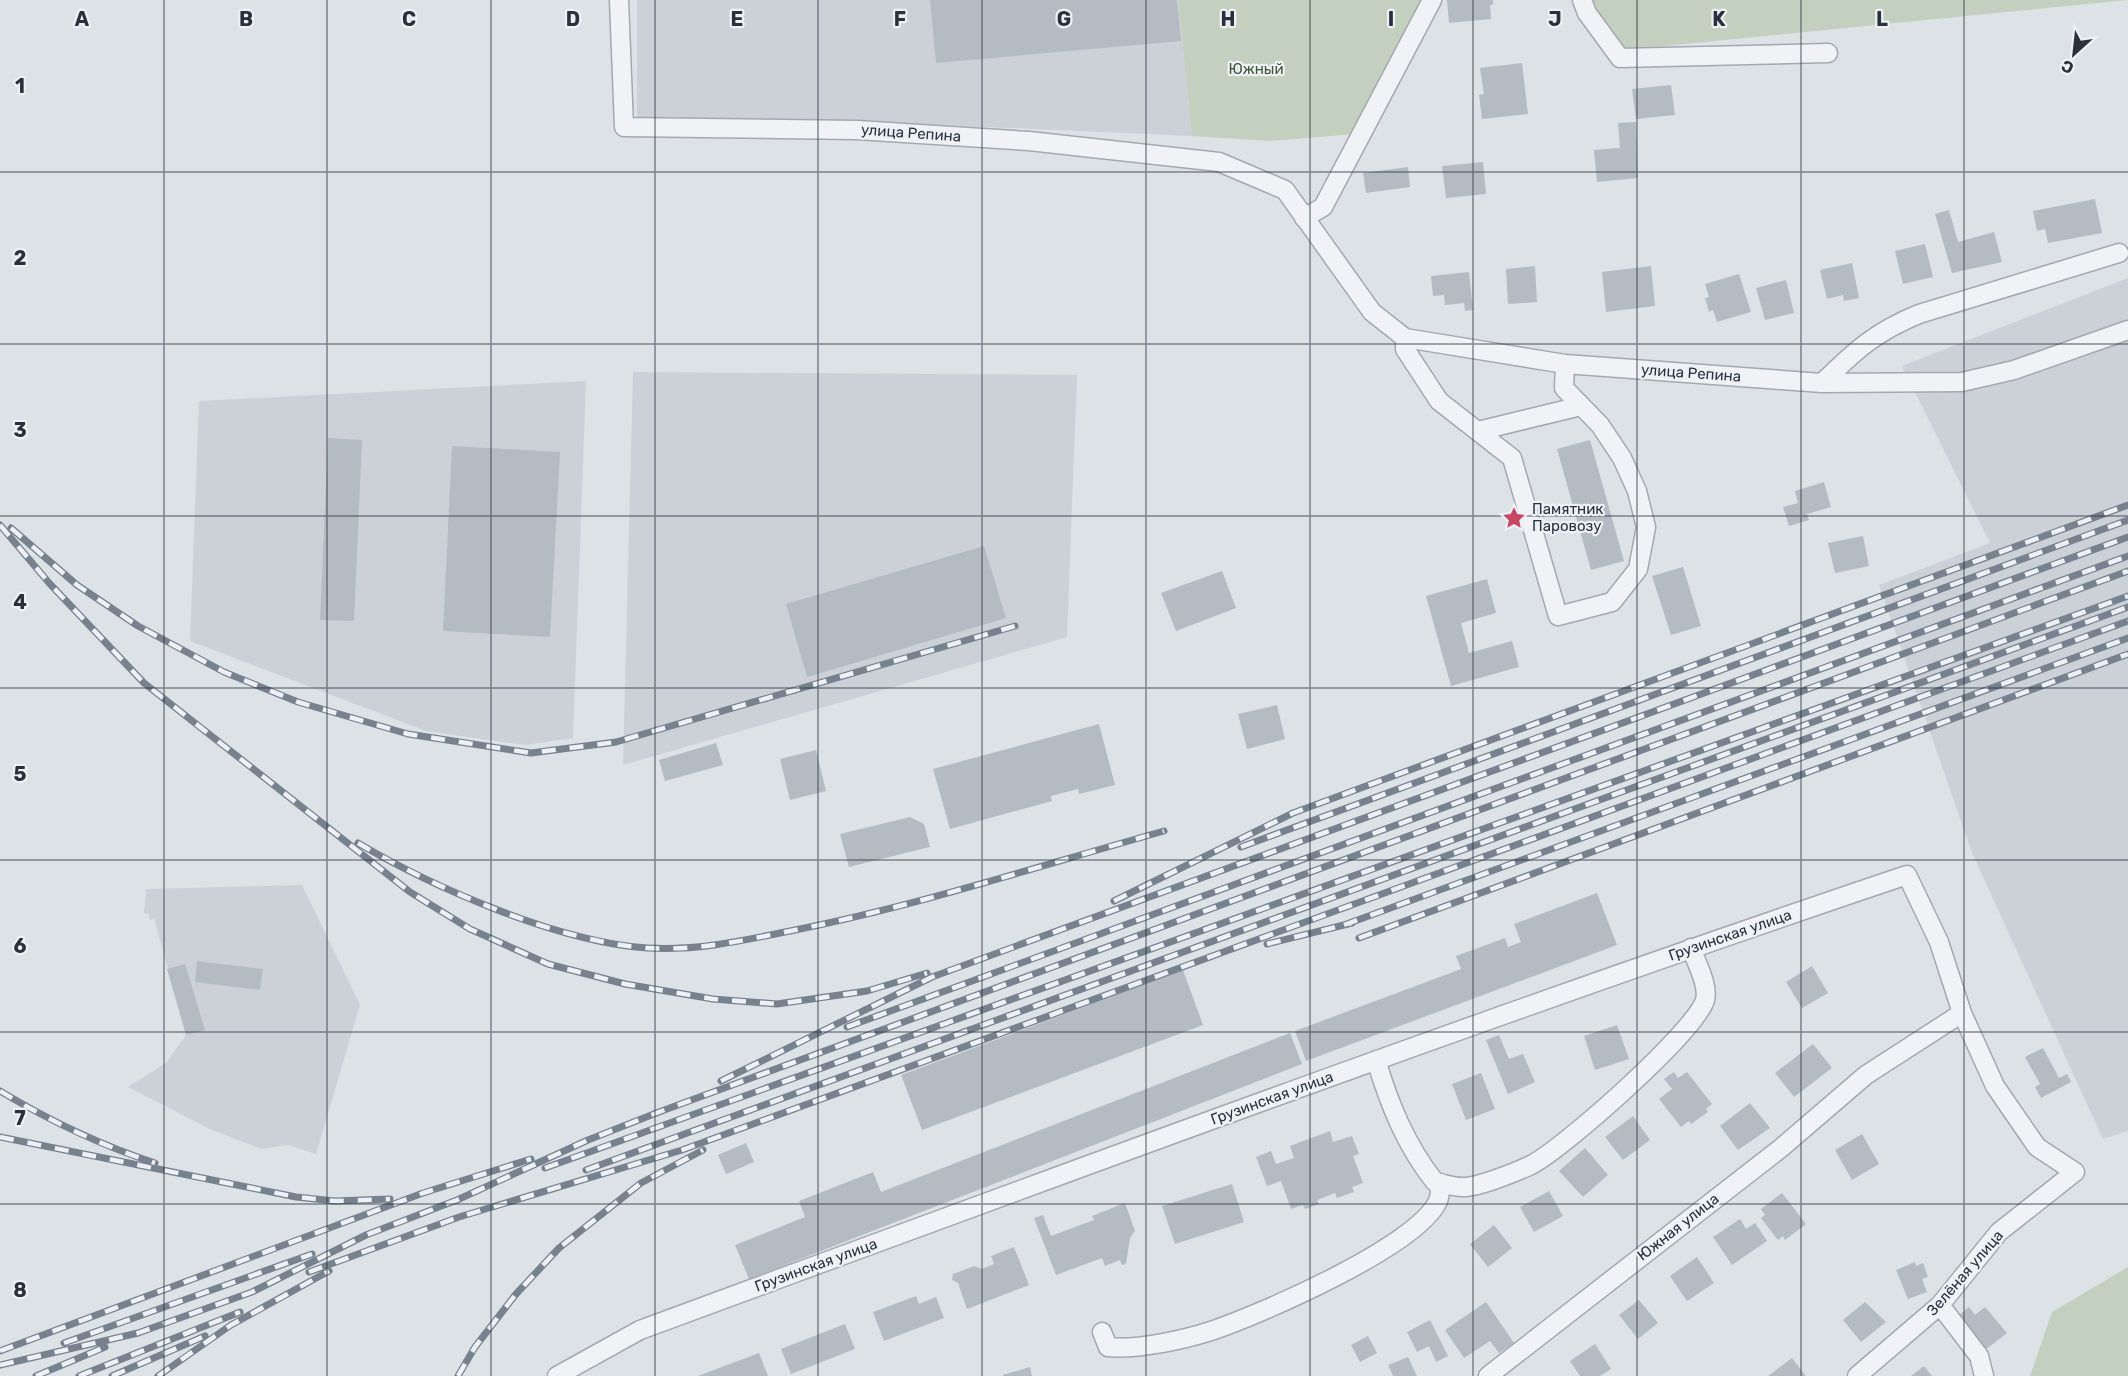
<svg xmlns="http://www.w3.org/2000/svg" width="2128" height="1376" viewBox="0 0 2128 1376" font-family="Rubik,sans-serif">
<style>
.built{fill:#ccd1d8}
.green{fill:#c4d0bf}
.building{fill:#b5bbc3}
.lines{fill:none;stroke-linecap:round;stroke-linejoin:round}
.street-casing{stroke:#a3a9b0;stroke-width:21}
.street{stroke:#f0f2f5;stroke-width:18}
.rail-casing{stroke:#78828f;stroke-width:7}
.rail{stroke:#edf0f4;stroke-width:4.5;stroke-dasharray:14;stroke-linecap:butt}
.grid{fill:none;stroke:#28313c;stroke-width:1.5;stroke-opacity:0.55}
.labels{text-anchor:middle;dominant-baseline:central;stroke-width:4.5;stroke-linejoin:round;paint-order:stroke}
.park-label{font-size:15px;fill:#3e5736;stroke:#edf0f4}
.street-label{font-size:15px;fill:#28313c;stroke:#edf0f4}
.poi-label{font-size:15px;fill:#28313c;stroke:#edf0f4;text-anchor:start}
.grid-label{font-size:20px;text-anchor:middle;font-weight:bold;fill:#28313c;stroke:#edf0f4;stroke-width:4.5;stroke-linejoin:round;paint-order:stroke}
</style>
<rect width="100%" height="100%" fill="#dde2e6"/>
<path class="built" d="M637 0H1178L1192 136 871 122 637 117Z
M2128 278V1131L2103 1139 1972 853 1879 585 1990 543 1902 366Z
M633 372 1077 375 1067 637 623 765Z
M586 381 573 738 525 745 426 731 190 641 199 401Z
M302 885 360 1005 316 1154 288 1145 262 1149 212 1130 128 1087 166 1063 186 1035 154 918 150 920 149 914 144 913 146 889Z"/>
<path class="green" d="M1178 0H1431L1355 134 1270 141 1192 136Z
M1582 0H2128L1615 51Z
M2128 1267V1376H2030L2052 1312Z"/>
<path class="building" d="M930 0H1177L1181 41 936 63Z
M1447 0H1493V5H1490L1491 19 1449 23Z
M1522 63 1528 114 1482 119 1479 95 1484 94 1480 68Z
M1671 85 1675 115 1636 119 1632 89Z
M1636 122 1638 178 1597 182 1594 150 1620 148 1618 123Z
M1483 162 1486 194 1446 198 1442 166Z
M1408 167 1410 187 1366 193 1363 173Z
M2095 199 2102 233 2048 243 2045 229 2037 231 2033 211Z
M1949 210 1958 242 1994 232 2002 262 1952 273 1935 214Z
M1925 244 1933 277 1903 284 1895 251Z
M1852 263 1859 298 1844 301 1843 295 1827 299 1820 270Z
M1535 266 1537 302 1508 304 1506 269Z
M1651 266 1655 306 1606 312 1602 272Z
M1469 272 1473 310 1465 311 1464 303 1445 305 1444 295 1433 296 1431 276Z
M1739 274 1751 312 1717 322 1713 310 1709 312 1705 298 1709 297 1705 284Z
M1786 280 1794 313 1765 320 1756 288Z
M328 438 362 440 354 621 320 620Z
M1590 440 1624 561 1591 570 1557 449Z
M452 446 560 452 550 637 443 631Z
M1824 482 1831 507 1807 514 1809 520 1789 526 1783 507 1798 503 1795 491Z
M1863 536 1869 566 1835 573 1828 543Z
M984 546 1006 618 807 677 786 604Z
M1683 567 1701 626 1671 635 1652 576Z
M1222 571 1236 608 1176 631 1161 593Z
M1487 579 1496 613 1461 623 1469 653 1512 641 1519 667 1451 686 1426 596Z
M1277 705 1285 739 1247 749 1238 714Z
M1099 724 1115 785 1079 794 1078 789 1051 796 1052 801 950 829 933 769Z
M716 743 723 765 665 781 659 760Z
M816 750 826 791 790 800 780 759Z
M910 817 924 824 930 847 849 867 840 834Z
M1597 893 1617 945 1306 1061 1295 1031 1461 969 1456 956 1505 938 1508 947 1521 942 1514 924Z
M197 961 263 969 260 990 195 982Z
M185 964 205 1030 186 1035 167 969Z
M1812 966 1828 993 1802 1008 1786 982Z
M1183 970 1203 1025 922 1130 901 1075Z
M1617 1025 1629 1059 1595 1070 1584 1036Z
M1290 1033 1302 1064 749 1279 735 1245 805 1217 799 1201 873 1172 881 1192Z
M1499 1035 1509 1059 1523 1054 1535 1082 1508 1094 1486 1040Z
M1813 1044 1832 1068 1794 1097 1775 1073Z
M2043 1048 2059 1078 2067 1074 2071 1082 2041 1098 2035 1087 2040 1084 2025 1057Z
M1674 1072 1678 1078 1687 1072 1712 1104 1706 1109 1708 1112 1691 1124 1689 1121 1681 1127 1659 1099 1672 1089 1664 1079Z
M1481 1073 1495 1109 1466 1120 1452 1084Z
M1750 1103 1770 1128 1738 1150 1720 1126Z
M1633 1116 1650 1140 1623 1160 1605 1137Z
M1330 1131 1333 1142 1352 1136 1359 1154 1353 1156 1363 1183 1352 1187 1354 1192 1337 1198 1335 1193 1317 1200 1319 1204 1305 1209 1303 1205 1291 1209 1281 1181 1267 1186 1256 1157 1271 1151 1276 1164 1294 1158 1290 1146Z
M1862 1134 1879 1164 1852 1180 1835 1150Z
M746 1143 754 1162 726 1174 718 1155Z
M1585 1148 1608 1175 1583 1197 1559 1171Z
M1232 1184 1244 1222 1175 1244 1162 1206Z
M1549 1191 1563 1216 1534 1232 1520 1207Z
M1782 1193 1806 1224 1785 1240 1783 1236 1778 1240 1761 1218 1765 1215 1761 1209Z
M1125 1203 1135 1231 1130 1238 1126 1264 1122 1265 1120 1260 1105 1266 1102 1258 1056 1275 1034 1218 1043 1215 1051 1236 1094 1220 1092 1216Z
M1740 1219 1746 1229 1755 1223 1767 1241 1732 1265 1713 1237Z
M1494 1225 1512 1248 1488 1267 1470 1244Z
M1014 1247 1029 1285 967 1309 958 1283 952 1280 953 1274 974 1266 982 1269 994 1264 991 1256Z
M1697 1257 1714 1283 1687 1301 1670 1276Z
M1915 1262 1916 1266 1923 1263 1928 1277 1922 1279 1927 1292 1908 1299 1896 1270Z
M916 1296 919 1304 936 1297 944 1318 884 1341 873 1312Z
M1639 1300 1658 1323 1638 1339 1619 1315Z
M1486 1302 1514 1343 1499 1353 1490 1341 1464 1358 1445 1330Z
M1865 1302 1886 1322 1861 1342 1843 1320Z
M1969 1307 1975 1315 1985 1307 2007 1333 1985 1350 1957 1317Z
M1430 1320 1448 1356 1436 1362 1429 1346 1417 1352 1407 1332Z
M845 1324 855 1349 791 1374 781 1349Z
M1368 1336 1377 1353 1360 1362 1351 1345Z
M1595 1344 1611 1369 1600 1376H1580L1570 1361Z
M759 1353 768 1376H698Z
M1408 1357 1417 1376H1393L1388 1365Z
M1792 1358 1806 1376H1768Z
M1924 1366 1932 1376H1911Z
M1030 1367 1032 1376H1003V1375Z"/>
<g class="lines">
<g class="street-casing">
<path id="street" d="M619 0 624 127 857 130 1029 141 1219 162 1285 190 1372 312 1405 338 1565 364 1822 383 1962 382 2014 370 2128 330
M1582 0 1587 13 1620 58 1828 53
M1304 218 1323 207 1432 0
M1405 338V349L1439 401 1512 458 1558 616 1612 602 1638 569 1646 527 1637 491 1622 458 1600 425 1564 388 1565 364
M1822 383C1856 350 1875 332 1919 314L2119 253
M1478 431 1581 406
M1376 1060C1389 1103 1406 1146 1435 1182 1444 1184 1453 1187 1462 1187 1477 1188 1516 1172 1531 1165 1563 1149 1696 1031 1705 1000 1709 985 1696 962 1691 948
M1940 1305 1979 1356 1984 1376
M1102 1332 1108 1347C1137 1350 1183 1340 1211 1331 1259 1315 1418 1246 1438 1201 1440 1196 1440 1189 1441 1183
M557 1376 640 1330C1061 1175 1482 1018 1907 875L1939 942 1962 1013 1995 1086 2037 1147 2075 1172 1999 1232 1940 1305 1857 1376
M1488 1376 1781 1148 1866 1075 1962 1013"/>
</g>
<use href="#street" class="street"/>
<g class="rail-casing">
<path id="rail" d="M0 525 50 584 144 683 410 892 470 929 548 964 625 984 713 999 777 1004 867 991 927 973
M11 528 77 585 138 626 224 672 298 702 408 734 531 753 616 742 1015 626
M358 843C434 888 559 942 647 948 698 951 746 940 795 930 920 905 1042 865 1164 831
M1241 847 2128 520
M1114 901 1293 813 2128 505
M1344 925 2128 638
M1359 938 2128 654
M1267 944 1352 923
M847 1027 2128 556
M721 1081 932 977 2128 537
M0 1091C50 1121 100 1145 155 1163
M0 1137 296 1197 335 1201 390 1199
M545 1168 2128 596
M586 1170 2128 607
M309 1272 459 1217 682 1150 2128 621
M64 1343 312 1254
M0 1351 423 1193 531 1159
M0 1365 138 1333 252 1292 366 1235 457 1200 588 1140 659 1112 2128 571
M36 1376 105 1347
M79 1376 240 1312
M112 1376 205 1336
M158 1376 231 1325 329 1271
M458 1376 475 1347 516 1294 559 1248 641 1183 703 1150"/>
</g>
<use href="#rail" class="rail"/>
</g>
<path class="grid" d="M164 0V1376M327 0V1376M491 0V1376M655 0V1376M818 0V1376M982 0V1376M1146 0V1376M1310 0V1376M1473 0V1376M1637 0V1376M1801 0V1376M1964 0V1376M0 172H2128M0 344H2128M0 516H2128M0 688H2128M0 860H2128M0 1032H2128M0 1204H2128"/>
<defs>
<g id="sight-bare" transform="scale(1.8)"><path d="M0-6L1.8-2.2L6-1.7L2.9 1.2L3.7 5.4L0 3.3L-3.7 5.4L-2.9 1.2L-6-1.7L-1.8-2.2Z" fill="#c74763" stroke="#edf0f4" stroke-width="2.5" paint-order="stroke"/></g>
</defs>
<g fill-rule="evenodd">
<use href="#sight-bare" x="1514" y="518"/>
</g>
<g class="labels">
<g class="park-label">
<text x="1256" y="69">Южный</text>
</g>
<g class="street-label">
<text transform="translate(911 133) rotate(4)">улица Репина</text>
<text transform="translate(1691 373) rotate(4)">улица Репина</text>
<text transform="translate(1730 935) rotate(-19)">Грузинская улица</text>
<text transform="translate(1272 1098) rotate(-20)">Грузинская улица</text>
<text transform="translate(1678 1227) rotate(-38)">Южная улица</text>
<text transform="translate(816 1265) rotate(-20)">Грузинская улица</text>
<text transform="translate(1965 1273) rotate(-49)">Зелёная улица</text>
</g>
<g class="poi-label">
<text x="1532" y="509">Памятник<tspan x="1532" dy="17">Паровозу</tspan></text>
</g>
</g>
<g class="grid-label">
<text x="82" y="26">A</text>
<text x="246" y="26">B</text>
<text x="409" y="26">C</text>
<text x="573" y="26">D</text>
<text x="737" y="26">E</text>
<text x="900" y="26">F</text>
<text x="1064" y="26">G</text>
<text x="1228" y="26">H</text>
<text x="1391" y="26">I</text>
<text x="1555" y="26">J</text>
<text x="1719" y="26">K</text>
<text x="1882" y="26">L</text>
<text x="20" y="93">1</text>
<text x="20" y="265">2</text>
<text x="20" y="437">3</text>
<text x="20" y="609">4</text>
<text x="20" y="781">5</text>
<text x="20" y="953">6</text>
<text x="20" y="1125">7</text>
<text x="20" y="1297">8</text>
</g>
<g transform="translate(2074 54) rotate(207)" stroke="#edf0f4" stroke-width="4.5" paint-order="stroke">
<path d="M0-4.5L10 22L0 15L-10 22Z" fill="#28313c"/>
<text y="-9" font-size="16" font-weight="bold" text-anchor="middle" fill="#28313c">С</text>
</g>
</svg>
